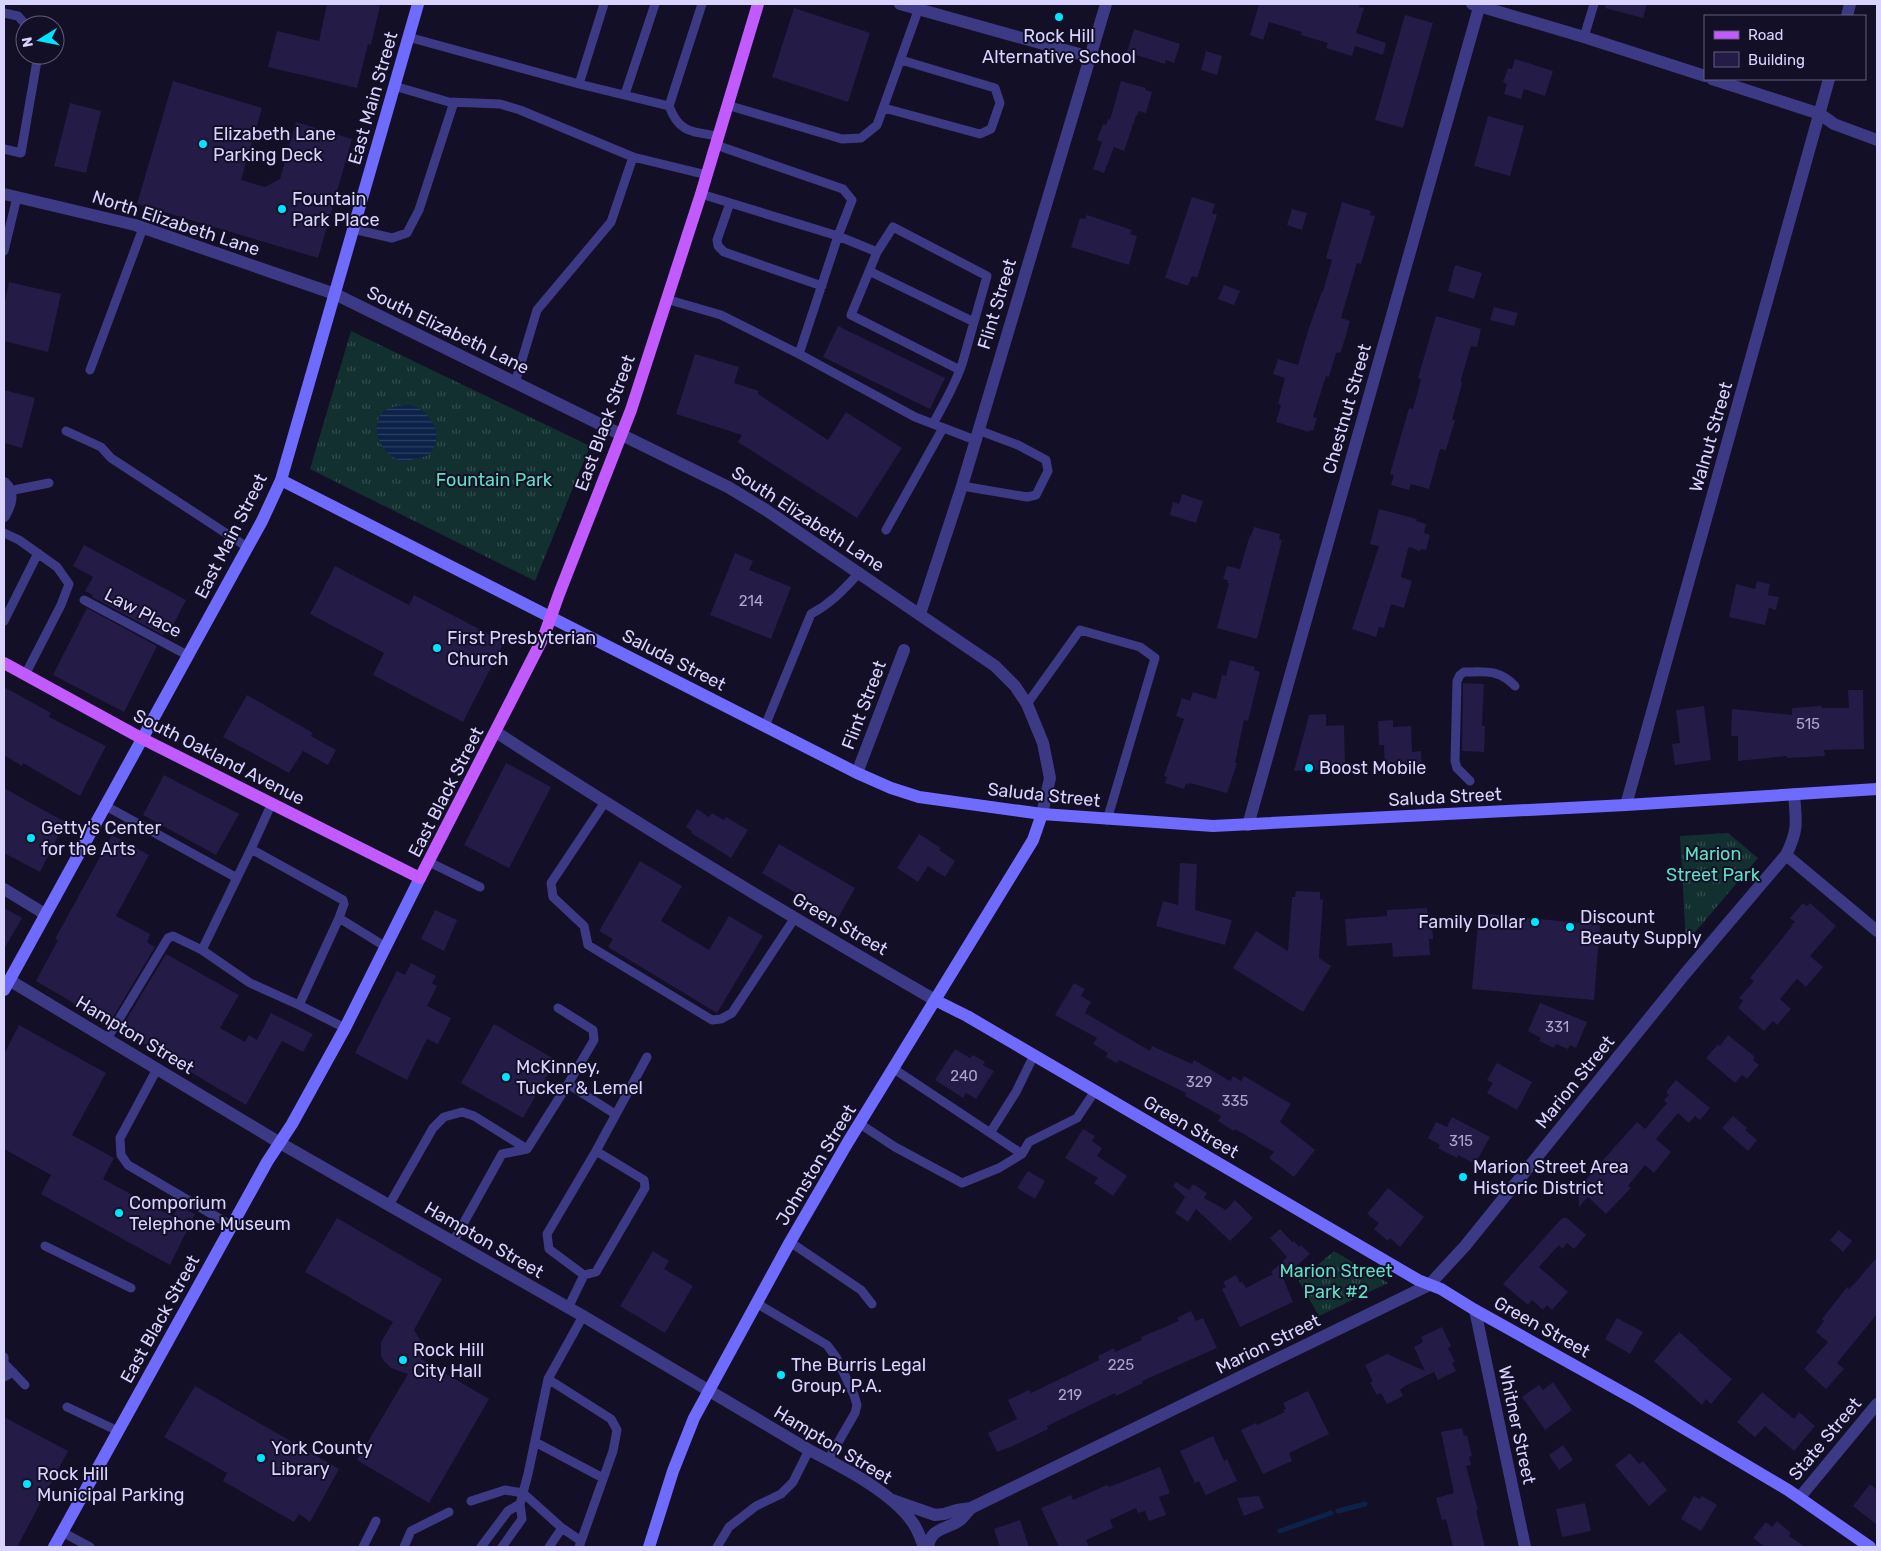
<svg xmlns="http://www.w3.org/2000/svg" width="1881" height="1551" viewBox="0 0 1881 1551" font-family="Rubik,sans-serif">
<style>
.grass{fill:url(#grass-tufts)}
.water{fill:url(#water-rules)}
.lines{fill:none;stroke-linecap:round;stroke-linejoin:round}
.stream{stroke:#0c2248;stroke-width:5}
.building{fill:#241b47}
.lane{stroke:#3d3a85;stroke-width:9}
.street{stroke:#3d3a85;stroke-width:12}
.secondary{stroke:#6f6bff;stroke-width:12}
.primary{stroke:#c25bff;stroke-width:12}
.poi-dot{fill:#00e5ff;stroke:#130f26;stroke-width:2}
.labels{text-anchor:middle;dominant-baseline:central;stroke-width:4;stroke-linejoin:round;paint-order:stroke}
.number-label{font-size:15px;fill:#aca6d1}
.poi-label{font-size:18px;fill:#d9d4ff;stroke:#130f26;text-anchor:start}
.street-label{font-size:18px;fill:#d9d4ff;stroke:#130f26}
.park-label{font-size:18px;fill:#5fe0c0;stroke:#130f26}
</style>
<defs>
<pattern id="grass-tufts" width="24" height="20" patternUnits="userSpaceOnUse" patternTransform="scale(1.25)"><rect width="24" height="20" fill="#12302f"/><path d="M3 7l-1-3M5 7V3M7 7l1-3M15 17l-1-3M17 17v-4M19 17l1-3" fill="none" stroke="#344d4e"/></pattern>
<pattern id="water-rules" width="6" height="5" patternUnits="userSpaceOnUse" patternTransform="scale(1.25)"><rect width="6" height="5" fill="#0c2248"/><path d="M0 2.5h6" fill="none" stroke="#2f4163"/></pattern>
</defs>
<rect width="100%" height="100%" fill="#130f26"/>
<path class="grass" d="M351 331 590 446 535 581 310 469Z
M1728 833 1758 858 1686 943 1680 836Z
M1334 1251 1388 1283 1319 1316 1299 1281Z"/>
<path class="water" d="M411 405C428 410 444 431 433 449 429 456 425 457 418 458 413 459 408 461 403 461 381 458 365 420 388 409 394 406 404 405 411 405Z"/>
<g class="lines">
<path class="stream" d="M1338 1511 1365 1504
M1280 1531 1331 1513"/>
</g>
<path class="building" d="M327 4H371L380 6 371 45 368 44 357 88 268 67 277 31 319 41Z
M1259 4H1360L1359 7 1364 8 1356 33 1386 43 1383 55 1355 46 1352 56 1326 48 1328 43 1301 35 1302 32 1269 22 1263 40 1250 35Z
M1606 4H1647L1643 18 1605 8Z
M794 8 870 33 848 102 772 77Z
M1405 15 1433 23 1403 128 1375 120Z
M1134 29 1180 44 1174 63 1166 60 1165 64 1127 52Z
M1206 51 1222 56 1217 75 1201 70Z
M1515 59 1553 71 1545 96 1524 89 1521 99 1504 94 1507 84 1503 82 1508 68 1512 69Z
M173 81 262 108 241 180 265 187 280 179 296 122 352 139 318 258 137 204Z
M1121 81 1146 88 1145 90 1152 92 1146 113 1139 111 1137 116H1136L1124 151 1114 147 1104 173 1093 169 1102 142 1097 140 1103 124 1106 125 1108 119 1110 120Z
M70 103 101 111 86 173 54 166Z
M1488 116 1524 126 1510 176 1474 166Z
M1192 197 1215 204 1212 213 1217 215 1197 278 1192 276 1188 286 1165 278Z
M1342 202 1371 211 1370 215 1375 216 1361 264 1357 263 1341 318 1350 321 1341 352 1336 353 1329 377 1326 376 1313 417 1317 418 1313 431 1309 430V432L1276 422 1281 405 1278 404 1285 378 1273 374 1278 359 1298 365 1308 331 1322 291 1323 292 1332 260 1326 258Z
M1292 209 1307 213 1302 230 1287 225Z
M1087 215 1132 230 1130 234 1137 236 1129 265 1071 247 1080 218 1085 219Z
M1455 265 1482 273 1474 299 1448 291Z
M9 282 61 294 48 352 4 341V306Z
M1224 285 1240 291 1234 305 1218 299Z
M1494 307 1518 313 1514 326 1490 320Z
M1436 316 1481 329 1477 347 1471 346 1461 379 1462 384 1452 420H1455L1446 450 1440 449 1429 489 1411 484 1409 490 1391 485 1394 475 1390 474 1409 408 1413 409 1421 379 1418 378Z
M838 326 945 378 930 409 823 357Z
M695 354 739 367 734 383 759 391 758 394 828 440 846 412 902 448 857 518 738 442 742 435 676 414Z
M4 390 35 398 22 448 4 443Z
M1182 494 1203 501 1196 523 1170 515 1173 502 1179 504Z
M1379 509 1417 519 1416 521 1426 524 1424 533 1430 535 1426 550 1421 549 1420 551 1409 547 1408 549 1401 577 1412 581 1404 608 1391 604 1384 628 1379 627 1376 637 1352 629 1379 546 1370 544Z
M1254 527 1280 534 1279 539 1282 540 1257 639 1217 628 1229 583H1227L1228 580 1223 579 1227 566 1240 569 1250 535 1251 536Z
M84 545 186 600 168 635 164 633 163 635 92 597 93 595 85 591 93 577 73 566Z
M735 553 753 561 749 570 791 587 771 639 710 615Z
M335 566 409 605 414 595 504 642 463 722 373 675 384 653 310 614Z
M1757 581 1770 584 1768 595 1779 597 1776 610 1769 608 1765 625 1729 617 1736 584 1755 589Z
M87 608 157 646 124 712 53 675Z
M1230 660 1255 667 1254 670 1260 672 1248 721 1244 720 1235 763H1237L1227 793 1190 783 1189 785 1186 783 1184 789 1165 783 1167 777 1164 776 1184 719 1176 716 1182 698 1190 701 1193 692 1216 699 1222 675 1226 676Z
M1463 683 1484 684 1482 726H1485L1484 752 1462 751Z
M4 687 51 713 49 717 106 746 80 796 23 763 22 766 4 755Z
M1848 690H1863L1864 749 1824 750 1825 756 1787 758V756L1738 761V736H1731L1732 709 1792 715V708L1822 706V708H1849Z
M247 695 313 733 311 736 336 750 328 765 303 751 289 773 223 737Z
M1704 706 1711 760 1675 765 1672 744 1680 743 1676 710Z
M1326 714V726L1344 725 1345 764 1338 765 1337 769 1294 771 1309 715Z
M1393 720V727L1411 726 1412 752 1421 751 1422 770 1385 771 1384 745H1379L1378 721Z
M506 763 551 787 509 868 464 845Z
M164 775 239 814 216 855 143 815Z
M4 788 65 822 40 872 4 853Z
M697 809 709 817 712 813 724 820 726 817 748 830 731 858 691 833 692 831 686 827Z
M919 834 941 848 939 850 955 861 945 877 928 866 918 882 897 868Z
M112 835 149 855 116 916 150 934 147 942 155 947 109 1024 36 981 58 940 55 939Z
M779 844 855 888 838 918 762 873Z
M640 861 682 886 661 921 709 950 729 916 763 936 717 1013 608 947 613 939 599 931Z
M1180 863 1197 864 1195 910 1232 920 1225 945 1156 926 1163 901 1178 905Z
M1296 891 1320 892V899L1323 900 1319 958 1331 966 1303 1012 1233 968 1256 931 1288 951 1292 897H1295Z
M1803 903 1807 906 1810 903 1836 926 1810 956 1823 967 1806 987 1797 979 1780 999 1791 1009 1777 1025 1773 1021 1764 1031 1738 1008 1743 1001 1739 998 1754 981 1750 978 1793 925 1792 924 1795 922 1790 918Z
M4 908 22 918 4 949Z
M1427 908 1428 920H1432L1433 939H1429L1430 955 1393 957 1392 943 1347 946 1345 919 1387 916V910Z
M435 910 457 920 444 951 421 939Z
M1479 913 1600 925 1594 1000 1472 989Z
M166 954 239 995 220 1028 245 1042 249 1035 257 1040 271 1013 313 1034 303 1052 282 1041 246 1105 120 1030Z
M411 963 436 976 432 983 437 986 427 1006 451 1018 438 1044 427 1039 407 1080 355 1053 397 971 405 975Z
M1074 983 1085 989 1081 996 1091 1002 1085 1013 1150 1051 1152 1046 1192 1064 1194 1060 1230 1081 1233 1076 1241 1081 1244 1076 1291 1104 1280 1122 1315 1150 1294 1177 1269 1158 1274 1152 1235 1129 1234 1131 1218 1121 1221 1116 1185 1096 1186 1093 1119 1060 1117 1063 1106 1057 1108 1053 1093 1044 1097 1038 1055 1015Z
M1540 1003 1587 1022 1576 1048 1570 1045 1568 1049 1556 1044 1554 1048 1539 1041 1541 1038 1528 1031Z
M494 1024 556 1060 523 1118 461 1083Z
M19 1025 106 1073 72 1135 114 1158 103 1179 173 1217 178 1206 195 1214 170 1265 41 1194 51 1175 4 1149V1054Z
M1728 1035 1755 1057 1753 1060 1759 1065 1747 1079 1742 1075 1735 1083 1706 1058 1718 1044 1720 1046Z
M955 1049 970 1058 973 1055 985 1062 983 1065 994 1071 976 1099 966 1093 963 1098 935 1080Z
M1497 1063 1532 1082 1517 1110 1487 1093 1493 1083 1487 1080Z
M1676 1080 1710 1108 1700 1120 1695 1116 1689 1123 1678 1113 1656 1139 1671 1152 1654 1173 1645 1165 1628 1186 1631 1188 1606 1214 1588 1197 1579 1207 1578 1188 1637 1122 1645 1129 1667 1103 1664 1100 1669 1095 1666 1092Z
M1733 1116 1747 1128 1745 1130 1757 1140 1748 1151 1722 1128Z
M1452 1117 1490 1137 1475 1164 1458 1155 1457 1158 1438 1148 1440 1145 1428 1138 1436 1122 1447 1127Z
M1083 1129 1095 1136 1092 1141 1102 1148 1097 1156 1127 1176 1113 1196 1094 1183 1098 1178 1065 1158Z
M1028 1171 1045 1181 1035 1199 1017 1188Z
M1176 1182 1189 1190 1193 1184 1207 1193 1204 1198 1226 1210 1235 1200 1253 1218 1230 1241 1196 1209 1188 1222 1175 1213 1185 1197 1173 1186Z
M1388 1188 1424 1217 1400 1247 1390 1238 1388 1241 1374 1229 1379 1223 1367 1214Z
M337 1218 442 1279 414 1330 422 1343 421 1359 489 1399 429 1503 357 1460 408 1374 391 1368 384 1361 381 1356V1342L393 1322 305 1272Z
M1562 1218H1567L1586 1235 1574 1249 1567 1243 1562 1249 1559 1245 1539 1267 1568 1292 1552 1310 1547 1305 1543 1310 1532 1300 1528 1305 1503 1284Z
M1280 1229 1292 1242 1294 1241 1299 1247 1301 1245 1310 1254 1283 1278 1293 1302 1240 1327 1222 1289 1226 1287 1223 1282 1236 1275 1240 1283 1242 1281 1246 1288 1273 1274 1271 1272 1287 1257 1270 1238Z
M1839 1230 1852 1241 1843 1252 1830 1240Z
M653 1251 669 1261 664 1269 693 1286 665 1333 620 1306Z
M1877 1257V1314L1837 1363 1844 1369 1826 1389 1804 1369 1828 1342 1816 1332 1824 1321 1822 1319 1847 1287 1849 1289 1855 1283Z
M1191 1311 1196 1321 1203 1318 1217 1348 1142 1381 1143 1383 1116 1396 1115 1393 1047 1426 1048 1429 1013 1446 997 1452 988 1433 1017 1419 1008 1400 1029 1390 1031 1393 1099 1360 1098 1356 1114 1348 1115 1352 1142 1340 1141 1337 1179 1321 1177 1318Z
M1617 1318 1643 1332 1630 1354 1605 1339Z
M1442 1327 1451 1346 1448 1348 1455 1362 1452 1363 1456 1371 1438 1380 1434 1372 1405 1386 1400 1390 1403 1396 1387 1404 1381 1393 1377 1395 1370 1383 1373 1381 1365 1365 1387 1354 1425 1371 1414 1347 1423 1342 1421 1337Z
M1679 1332 1699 1349 1698 1350 1732 1379 1711 1404 1706 1399 1702 1405 1654 1361Z
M1553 1382 1572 1410 1545 1430 1522 1397 1539 1385 1543 1390Z
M195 1386 339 1469 310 1522 299 1514 294 1522 223 1481 227 1473 164 1437Z
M1308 1391 1329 1434 1289 1453 1292 1461 1263 1474 1241 1430 1256 1423 1257 1425 1285 1412 1283 1410 1286 1409 1283 1403Z
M1762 1392 1794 1419 1799 1412 1815 1426 1794 1451 1765 1426 1755 1437 1737 1422Z
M4 1417 68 1451 17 1547H4Z
M1462 1428 1464 1436 1467 1435 1472 1456 1469 1457 1471 1465 1466 1466 1478 1510H1476L1485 1547H1453L1446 1519 1442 1520 1436 1498 1454 1493 1441 1432Z
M1213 1436 1224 1461 1227 1459 1237 1481 1206 1495 1199 1481 1195 1483 1180 1451Z
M1563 1445 1573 1460 1559 1470 1549 1455Z
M1630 1453 1639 1464 1643 1461 1667 1490 1649 1506 1615 1465Z
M1160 1467 1170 1493 1159 1497 1166 1515 1149 1521 1145 1511 1138 1513 1136 1508 1110 1520 1113 1528 1086 1540 1089 1547H1059L1041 1508 1071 1495 1073 1500 1107 1485 1109 1487Z
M1870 1484 1877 1490V1525L1853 1506Z
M1259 1496 1264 1508 1244 1516 1237 1498Z
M1694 1496 1700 1499 1702 1496 1717 1505 1701 1531 1681 1519Z
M1585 1503 1591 1531 1562 1537 1556 1509Z
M1020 1520 1029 1547H1000L994 1529Z
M1777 1521 1791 1533 1789 1536 1805 1547H1765L1753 1538 1766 1522 1772 1527Z"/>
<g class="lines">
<path class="lane" d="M4 13 18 16 26 25
M408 37 579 84 604 4
M1584 37 1594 4
M579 84 669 106 702 4
M394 86 449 102 500 104 520 110 633 157
M625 94 655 4
M727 105 842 139 861 138 877 125 920 5
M669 106C679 133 692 132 718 136
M884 108 980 134 991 129 1000 103 995 88 901 60
M4 149 21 153 38 55
M701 194 838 236 852 200 843 189 716 145
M730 203 717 240 718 246 724 252 822 286
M353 229 392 238 407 233 419 210 454 102
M4 251 17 197
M869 271 974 322
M666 299 721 315 799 354 915 417 975 440
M799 354 838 236 877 252
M90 370 143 228
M515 383 537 310 611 222 633 157 707 175
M933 424C944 403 956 384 963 361L987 276 893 227 877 252 851 315 960 370
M66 431 101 447 111 458 247 547
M962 486 1027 497 1036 495 1048 471 1046 460 1018 445 978 430
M9 491 49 483
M886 530 943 428
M4 533 19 540 57 567 69 584 61 605 25 675
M84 600 187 655
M4 621 38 553
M1027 704 1080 630 1140 647 1155 658 1107 820
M765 726 811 614C833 602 843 590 860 572
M1470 781 1457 768 1455 761 1457 681 1460 675 1464 672C1486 672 1499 669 1515 686
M605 802 551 883 553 897 584 926 588 945 712 1020 721 1019 732 1013 794 919
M272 803 251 849 343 900 344 904 339 918 386 947
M104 805 237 878
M429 862 480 887
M339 918 299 1005 345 1028
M202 950 250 983 299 1005
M558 1008 593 1030 594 1040 568 1084 615 1114
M107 1039 168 938 173 936 202 950 251 849
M157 1069 120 1138 121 1155 128 1165 232 1226
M894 1069 1022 1154
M860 1124 895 1147 962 1183 999 1168 1022 1154 1029 1142 1077 1118 1095 1091
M990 1133 1016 1092 1034 1055
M389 1205 433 1128 444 1117 462 1112 474 1116 527 1149
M453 1242 502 1154 527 1149 568 1084
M790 1242 861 1290 872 1304
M45 1246 131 1288
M584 1275 549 1249 547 1234 596 1151 647 1057
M756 1303 827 1345 836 1357 854 1395 857 1405 855 1413 828 1460
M568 1308 584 1275 596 1272 645 1188 644 1180 596 1151
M4 1357V1363L25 1385
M4 1377 13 1372
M548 1379 611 1419 617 1430 613 1451 579 1547
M67 1407 118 1431
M535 1442 603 1478
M471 1501 505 1490 523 1493 562 1528 549 1547
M562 1528 581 1541
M62 1532 90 1547
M363 1547 376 1521
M404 1547 411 1531 449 1512
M481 1547 508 1511 520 1504
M502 1547 522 1519 520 1504 528 1474 548 1379 583 1316
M717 1547 729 1527 756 1506 781 1494 793 1482 809 1450"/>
<path class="street" d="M900 4 1090 57
M1472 4 1584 37 1705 76
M1847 16 1850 4
M1712 79 1820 114 1834 124 1877 140
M4 194 135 225 335 294 728 487 766 510 995 666 1015 686 1027 704 1043 743 1050 778 1042 814
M4 483C15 493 10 505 4 516
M920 614 962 486 1106 4
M496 732C640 826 786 914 935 1000
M857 773 904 650
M1794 794C1796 821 1799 829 1786 855L1877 931
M1626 805 1829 79
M1248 825 1480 4
M4 889 45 914
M9 980 280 1143 583 1316 809 1450C842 1467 892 1492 913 1523 918 1530 921 1539 924 1547
M1475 1310 1525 1547
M1800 1497 1877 1404
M892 1500 935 1515 944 1514 957 1510 971 1508 1429 1285 1465 1246 1684 975 1786 855
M928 1547C931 1527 947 1530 960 1520 964 1517 967 1512 971 1508"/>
<path class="secondary" d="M281 480 857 773 891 788 919 797 1042 814 1213 826 1626 805 1877 789
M4 990 262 521 281 480 418 4
M935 1000 967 1016 1418 1280 1441 1289 1475 1310 1638 1401 1788 1490 1870 1547
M54 1547 267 1162 292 1124 345 1028 420 878
M649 1547 673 1471 694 1418 719 1372 790 1242 848 1142 1033 840 1042 814"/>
<path class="primary" d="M4 663 141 738 420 878 544 636 559 594 631 410 701 194 758 4"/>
</g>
<g class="poi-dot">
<circle cx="1059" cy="17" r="5"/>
<circle cx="203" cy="144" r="5"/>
<circle cx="282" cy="209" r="5"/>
<circle cx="437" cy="648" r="5"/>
<circle cx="1309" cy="768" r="5"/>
<circle cx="31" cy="838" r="5"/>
<circle cx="1535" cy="922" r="5"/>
<circle cx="1570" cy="927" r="5"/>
<circle cx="506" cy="1077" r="5"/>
<circle cx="1463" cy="1177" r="5"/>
<circle cx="119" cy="1213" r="5"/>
<circle cx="403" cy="1360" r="5"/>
<circle cx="781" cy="1375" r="5"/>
<circle cx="261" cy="1458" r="5"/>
<circle cx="27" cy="1484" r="5"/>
</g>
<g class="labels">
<g class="number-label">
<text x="751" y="601">214</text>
<text x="1808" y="724">515</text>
<text x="1557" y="1027">331</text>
<text x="964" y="1076">240</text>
<text x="1199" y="1082">329</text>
<text x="1235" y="1101">335</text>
<text x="1461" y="1141">315</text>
<text x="1121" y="1365">225</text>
<text x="1070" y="1395">219</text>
</g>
<g class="poi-label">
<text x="1059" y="36" text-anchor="middle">Rock Hill<tspan x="1059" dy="21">Alternative School</tspan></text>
<text x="213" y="134">Elizabeth Lane<tspan x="213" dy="21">Parking Deck</tspan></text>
<text x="292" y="199">Fountain<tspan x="292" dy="21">Park Place</tspan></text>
<text x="447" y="638">First Presbyterian<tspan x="447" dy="21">Church</tspan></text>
<text x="1319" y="768">Boost Mobile</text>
<text x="41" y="828">Getty's Center<tspan x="41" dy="21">for the Arts</tspan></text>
<text x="1580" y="917">Discount<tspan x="1580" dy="21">Beauty Supply</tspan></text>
<text x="1525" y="922" text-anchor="end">Family Dollar</text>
<text x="516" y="1067">McKinney,<tspan x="516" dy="21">Tucker &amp; Lemel</tspan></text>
<text x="1473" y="1167">Marion Street Area<tspan x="1473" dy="21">Historic District</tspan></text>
<text x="129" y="1203">Comporium<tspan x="129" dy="21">Telephone Museum</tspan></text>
<text x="413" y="1350">Rock Hill<tspan x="413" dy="21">City Hall</tspan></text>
<text x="791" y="1365">The Burris Legal<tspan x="791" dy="21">Group, P.A.</tspan></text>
<text x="271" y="1448">York County<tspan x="271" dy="21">Library</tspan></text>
<text x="37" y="1474">Rock Hill<tspan x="37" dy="21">Municipal Parking</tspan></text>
</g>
<g class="street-label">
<text transform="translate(373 98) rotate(-74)">East Main Street</text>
<text transform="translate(176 223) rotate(18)">North Elizabeth Lane</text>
<text transform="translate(997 304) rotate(-73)">Flint Street</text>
<text transform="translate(448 330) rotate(26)">South Elizabeth Lane</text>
<text transform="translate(1347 409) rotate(-74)">Chestnut Street</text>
<text transform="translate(605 423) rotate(-70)">East Black Street</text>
<text transform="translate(1711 437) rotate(-74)">Walnut Street</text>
<text transform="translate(808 519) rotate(33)">South Elizabeth Lane</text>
<text transform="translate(231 536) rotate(-63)">East Main Street</text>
<text transform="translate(143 613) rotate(28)">Law Place</text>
<text transform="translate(674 660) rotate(27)">Saluda Street</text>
<text transform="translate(864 705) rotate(-69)">Flint Street</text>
<text transform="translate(219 757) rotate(27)">South Oakland Avenue</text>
<text transform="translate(446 792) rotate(-63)">East Black Street</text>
<text transform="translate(1044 795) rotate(6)">Saluda Street</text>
<text transform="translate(1445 797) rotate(-3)">Saluda Street</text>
<text transform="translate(840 924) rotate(30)">Green Street</text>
<text transform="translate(135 1035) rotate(31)">Hampton Street</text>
<text transform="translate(1575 1082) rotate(-51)">Marion Street</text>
<text transform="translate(1191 1127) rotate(30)">Green Street</text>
<text transform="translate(816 1165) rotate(-59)">Johnston Street</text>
<text transform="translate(484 1240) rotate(30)">Hampton Street</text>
<text transform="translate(160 1319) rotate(-61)">East Black Street</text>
<text transform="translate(1542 1327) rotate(29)">Green Street</text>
<text transform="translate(1268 1344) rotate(-26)">Marion Street</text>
<text transform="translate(1517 1425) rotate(78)">Whitner Street</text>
<text transform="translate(1825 1439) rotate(-50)">State Street</text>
<text transform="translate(833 1445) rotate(31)">Hampton Street</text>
</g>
<g class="park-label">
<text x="494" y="480">Fountain Park</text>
<text x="1713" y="854">Marion<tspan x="1713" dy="21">Street Park</tspan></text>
<text x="1336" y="1271">Marion Street<tspan x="1336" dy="21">Park #2</tspan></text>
</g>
</g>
<rect width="1881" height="1551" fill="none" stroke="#d9d4ff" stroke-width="10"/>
<rect x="1704" y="15" width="162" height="65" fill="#130f26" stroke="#625e7d"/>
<rect x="1714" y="31" width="25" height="8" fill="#c25bff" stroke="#625e7d"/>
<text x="1748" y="40" font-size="15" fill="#d9d4ff">Road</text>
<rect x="1714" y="52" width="25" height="15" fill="#241b47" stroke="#625e7d"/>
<text x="1748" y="65" font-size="15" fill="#d9d4ff">Building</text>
<g transform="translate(40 40) rotate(260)"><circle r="24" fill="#130f26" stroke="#625e7d"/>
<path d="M0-4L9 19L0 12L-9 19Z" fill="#00e5ff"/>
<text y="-8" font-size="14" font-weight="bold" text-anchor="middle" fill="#d9d4ff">N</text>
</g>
</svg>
